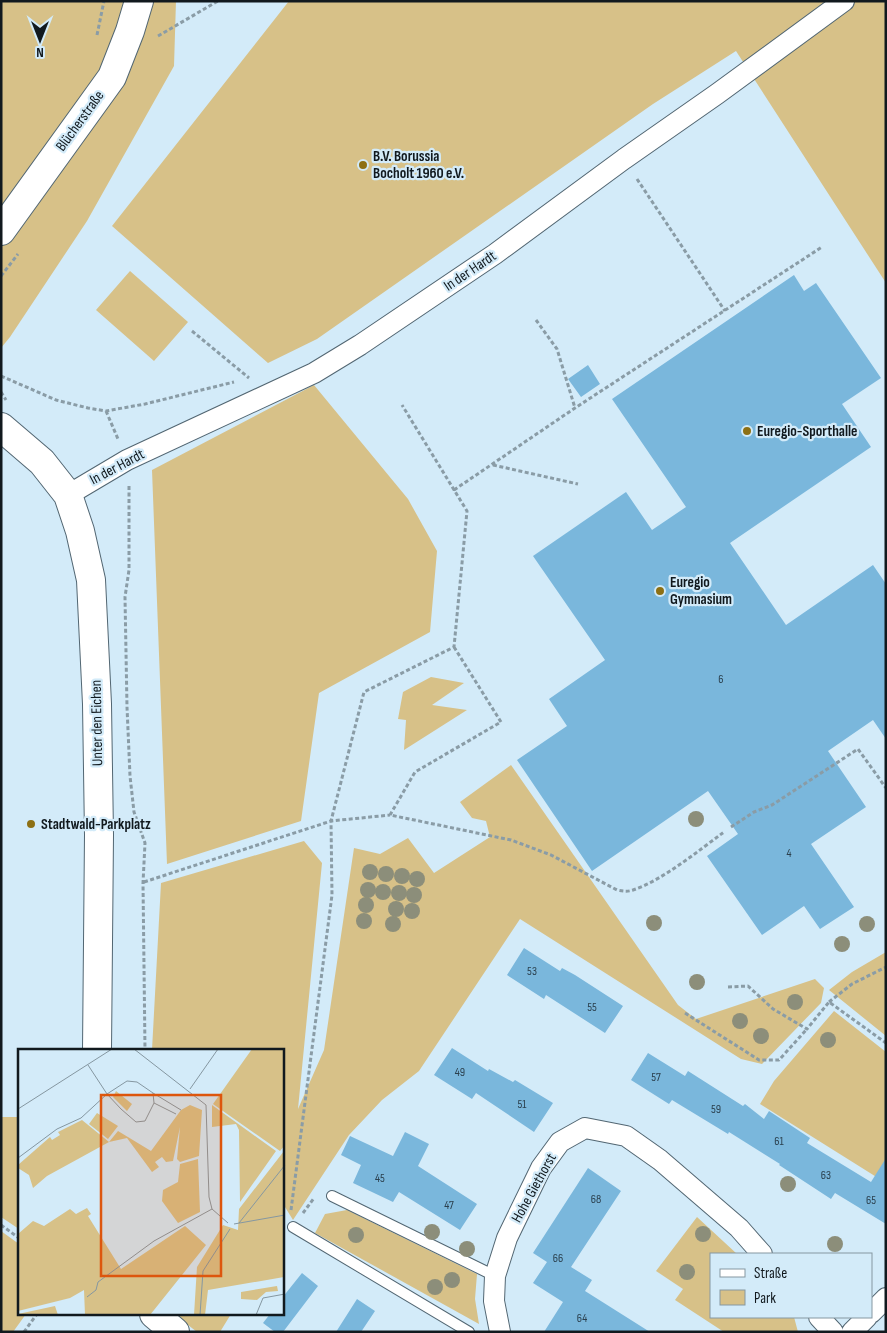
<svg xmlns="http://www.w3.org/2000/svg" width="887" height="1333" viewBox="0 0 887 1333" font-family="'Sofia Sans Condensed',sans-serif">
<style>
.green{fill:#d7c188}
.building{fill:#7ab7dc}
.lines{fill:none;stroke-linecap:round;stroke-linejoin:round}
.lane-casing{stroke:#526672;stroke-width:12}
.street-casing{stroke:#526672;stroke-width:22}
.secondary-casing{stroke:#526672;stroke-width:30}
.path{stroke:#8a9ca6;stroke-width:3;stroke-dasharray:4 2.5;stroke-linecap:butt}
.lane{stroke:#fff;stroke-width:10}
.street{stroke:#fff;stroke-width:20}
.secondary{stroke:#fff;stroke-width:28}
.tree{fill:#8c8e7a}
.poi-dot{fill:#8d7014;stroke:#d3ebf9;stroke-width:2}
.labels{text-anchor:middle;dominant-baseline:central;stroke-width:4.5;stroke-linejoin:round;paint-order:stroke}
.number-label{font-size:12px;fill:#2b404e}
.street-label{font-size:15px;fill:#11191e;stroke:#d3ebf9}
.poi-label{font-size:15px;font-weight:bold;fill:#11191e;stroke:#d3ebf9;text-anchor:start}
.inset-road{fill:none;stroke:#8597a1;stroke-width:1}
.view{fill:#dd560d;fill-opacity:0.15;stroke:#dd560d;stroke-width:2.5}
.inset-edge{fill:none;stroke:#11191e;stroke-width:2.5}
</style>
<rect width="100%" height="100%" fill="#d3ebf9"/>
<path class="green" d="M1 1H176L174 66 87 221 10 337 1 348Z
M289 1H886V283L736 51 653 104 317 339 268 363 112 226Z
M130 271 188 322 154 361 96 310Z
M314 385 408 499 437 551 430 632 319 693 301 821 167 864 152 470Z
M431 677 464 683 432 705 467 710 404 750 406 720 398 719 403 692Z
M511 765 678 1005 696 1019 815 979 824 988 821 1003 762 1064 741 1059 520 919 419 1071 382 1100 349 1135 293 1220 285 1207 283 1226 282 1050H152L161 883 304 841 322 863 298 1109 324 1050 354 848 380 854 408 838 434 873 490 837 486 821 472 818 460 802Z
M886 952V1036L829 990 852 972Z
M834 1011 886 1052V1183L760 1104 774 1081Z
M1 1117H19V1229L1 1217Z
M347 1210 477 1274 475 1299 479 1324 315 1233 325 1214Z
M697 1217 737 1254H711V1317H794L798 1332H724L675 1300 683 1289 656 1271Z
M1 1231 19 1244V1314H26L13 1332H1Z
M174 1314H231L220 1332H197Z"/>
<path class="building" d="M794 275 804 291 816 283 881 378 842 404 871 447 730 543 786 625 873 565 886 584V739L873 720 828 751 866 807 811 844 854 907 820 929 804 906 762 935 707 856 738 834 708 791 592 871 517 760 567 726 549 699 605 660 533 556 626 492 652 530 686 507 612 399Z
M588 365 600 384 581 397 568 379Z
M524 948 560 971 562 968 575 975 623 1006 605 1033 546 995 544 999 507 975Z
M452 1048 488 1071 489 1069 513 1082 515 1080 553 1103 534 1132 476 1093 472 1099 434 1075Z
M648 1053 685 1076 688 1071 743 1106 745 1104 764 1119 769 1111 810 1138 807 1143 871 1182 886 1158V1224L835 1193 831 1199 779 1165 780 1164 729 1132 728 1134 672 1100 669 1104 631 1080Z
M405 1132 429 1144 418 1166 477 1204 460 1230 399 1192 393 1202 353 1183 361 1165 341 1155 350 1136 393 1156Z
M588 1168 621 1191 571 1267 592 1280 585 1291 650 1332H544L563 1302 533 1283 547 1262 533 1253Z
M302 1273 318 1286 283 1332H275L263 1323 270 1314H282V1298Z
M357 1299 375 1311 361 1332H336Z"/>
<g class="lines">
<g class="lane-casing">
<path id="lane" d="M332 1196 495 1276
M293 1227 469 1332"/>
</g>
<g class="street-casing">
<path id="street" d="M68 495 127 460 314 373 360 345 495 254 624 159 717 94 844 1
M871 1313 886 1298
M819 1317 833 1332
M500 1332 494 1301 495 1276 507 1238 541 1168 560 1142 585 1128 626 1136 660 1160 739 1228 762 1254
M852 1332 867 1317"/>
</g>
<g class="secondary-casing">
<path id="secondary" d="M1 231 112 77 130 31 139 1
M1 427 42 462 68 495 80 531 91 580 97 704 99 835 97 1050
M154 1314 175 1332"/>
</g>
<path class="path" d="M97 35 104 1
M158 36 218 1
M637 179 725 311
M1 276 18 254
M536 320 557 349 575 408
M192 331 249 378
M1 376 56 400 88 408 106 411 145 404 234 382
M1 392 6 400
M106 411 118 439
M493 465 578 484
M129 486V570L125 597 127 707 130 776 134 812 145 843 143 883 145 1050
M454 490 575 408 822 247
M454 647 501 722 415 772 390 815 511 840 551 855 617 890C623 891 627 892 633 890 663 880 698 851 724 832
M731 827 754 812 772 805 858 749 886 788
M144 882 331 821 390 815
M728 987 748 986 773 1009 807 1029 829 1002 886 1043
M829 1002 852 984 886 967
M685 1013 759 1060H779L807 1029
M291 1210 332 895 331 821 364 692 454 647 467 511 402 405
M303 1213 314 1198
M1 1225 19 1238
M24 1332 37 1314"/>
<use href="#lane" class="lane"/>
<use href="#street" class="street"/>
<use href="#secondary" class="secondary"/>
</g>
<g class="tree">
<circle cx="696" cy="819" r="8"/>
<circle cx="370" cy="872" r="8"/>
<circle cx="386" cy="874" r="8"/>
<circle cx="402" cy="876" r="8"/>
<circle cx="417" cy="879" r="8"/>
<circle cx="368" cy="890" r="8"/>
<circle cx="383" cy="892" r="8"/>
<circle cx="399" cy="893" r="8"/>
<circle cx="414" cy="895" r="8"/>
<circle cx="366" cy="905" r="8"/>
<circle cx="396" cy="909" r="8"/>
<circle cx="412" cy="911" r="8"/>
<circle cx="364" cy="921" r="8"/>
<circle cx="654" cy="923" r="8"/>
<circle cx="393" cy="924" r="8"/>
<circle cx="867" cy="924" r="8"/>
<circle cx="842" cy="944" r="8"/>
<circle cx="697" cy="982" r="8"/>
<circle cx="795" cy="1002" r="8"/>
<circle cx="740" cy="1021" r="8"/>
<circle cx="761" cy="1036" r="8"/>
<circle cx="828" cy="1040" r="8"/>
<circle cx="788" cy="1184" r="8"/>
<circle cx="432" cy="1232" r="8"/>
<circle cx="703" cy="1234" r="8"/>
<circle cx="356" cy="1235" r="8"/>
<circle cx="835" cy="1244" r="8"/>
<circle cx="467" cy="1249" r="8"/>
<circle cx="687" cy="1272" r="8"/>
<circle cx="452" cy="1280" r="8"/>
<circle cx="435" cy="1287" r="8"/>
</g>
<g class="poi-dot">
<circle cx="363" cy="165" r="5"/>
<circle cx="747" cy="431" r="5"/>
<circle cx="660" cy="591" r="5"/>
<circle cx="31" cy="824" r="5"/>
</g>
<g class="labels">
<g class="number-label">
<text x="721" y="679">6</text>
<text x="789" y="853">4</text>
<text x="532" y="971">53</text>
<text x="592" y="1007">55</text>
<text x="460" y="1072">49</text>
<text x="656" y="1077">57</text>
<text x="522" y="1104">51</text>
<text x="716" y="1109">59</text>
<text x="779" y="1141">61</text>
<text x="826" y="1175">63</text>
<text x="380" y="1178">45</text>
<text x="596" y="1199">68</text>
<text x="871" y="1200">65</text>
<text x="449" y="1205">47</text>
<text x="558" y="1258">66</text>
<text x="582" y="1318">64</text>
</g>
<g class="street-label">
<text transform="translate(80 121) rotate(-54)">Blücherstraße</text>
<text transform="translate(470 271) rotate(-34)">In der Hardt</text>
<text transform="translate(117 467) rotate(-28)">In der Hardt</text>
<text transform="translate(97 723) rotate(-91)">Unter den Eichen</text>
<text transform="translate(534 1188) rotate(-61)">Hohe Giethorst</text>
</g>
<g class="poi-label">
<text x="373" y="156">B.V. Borussia<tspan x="373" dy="17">Bocholt 1960 e.V.</tspan></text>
<text x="757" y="431">Euregio-Sporthalle</text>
<text x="670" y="582">Euregio<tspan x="670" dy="17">Gymnasium</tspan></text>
<text x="41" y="824">Stadtwald-Parkplatz</text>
</g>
</g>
<g transform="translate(18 1049)">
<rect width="266" height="266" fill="#d3ebf9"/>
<path d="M234 0H266L267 96 262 102 195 55ZM98 42 114 55 109 62 95 48ZM172 56 184 61 181 107 162 113 159 110 162 78 155 112 148 113 144 108 137 113 141 118 134 123 109 89 91 93 100 82 133 102 163 61ZM194 56 258 102 222 153 221 81 218 75 194 78ZM79 64 100 77 90 90 71 75ZM64 71 91 93 29 127 15 139 11 126 0 119V116L32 88 34 91 42 86 40 83ZM266 102V228L190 241 187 266H176L179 218 205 176 220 181 221 160ZM180 110 182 163 160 174 144 152 145 141 160 133 162 115ZM69 159 73 165 70 167 103 220 167 177 188 196 132 266H67L66 241 52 249 0 262V185L15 172 26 177 52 160 58 165ZM259 237 260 242 248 243 239 251 223 250V243ZM37 257 40 266H0V265Z" fill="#d7c188"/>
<path class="inset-road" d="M116 0 188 56 191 148 194 160 210 174M172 40 200 0M135 44 163 61M136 54 158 65M0 60 94 0M0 109 39 80 63 69 89 45 109 32 119 33 135 44 136 54 127 72 118 73 103 60 89 45 70 16M221 174 267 116M216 175 267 166M69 248 78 241 80 233 136 192 194 160M182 266 185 222 212 180M238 266 245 249 267 245"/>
<path class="view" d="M83 46H203V227H83Z"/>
<rect width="266" height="266" class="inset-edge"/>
</g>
<rect width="887" height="1333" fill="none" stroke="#11191e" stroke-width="5"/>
<rect x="710" y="1253" width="162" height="65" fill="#d3ebf9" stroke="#8597a1"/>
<rect x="720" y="1269" width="25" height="8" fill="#ffffff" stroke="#8597a1"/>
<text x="754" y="1278" font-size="15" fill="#11191e">Straße</text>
<rect x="720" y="1290" width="25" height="15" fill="#d7c188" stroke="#8597a1"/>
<text x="754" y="1303" font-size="15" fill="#11191e">Park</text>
<g transform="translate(40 40) rotate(180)" stroke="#d3ebf9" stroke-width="4" paint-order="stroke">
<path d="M0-4L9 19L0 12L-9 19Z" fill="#11191e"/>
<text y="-8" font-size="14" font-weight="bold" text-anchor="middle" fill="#11191e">N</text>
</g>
</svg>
